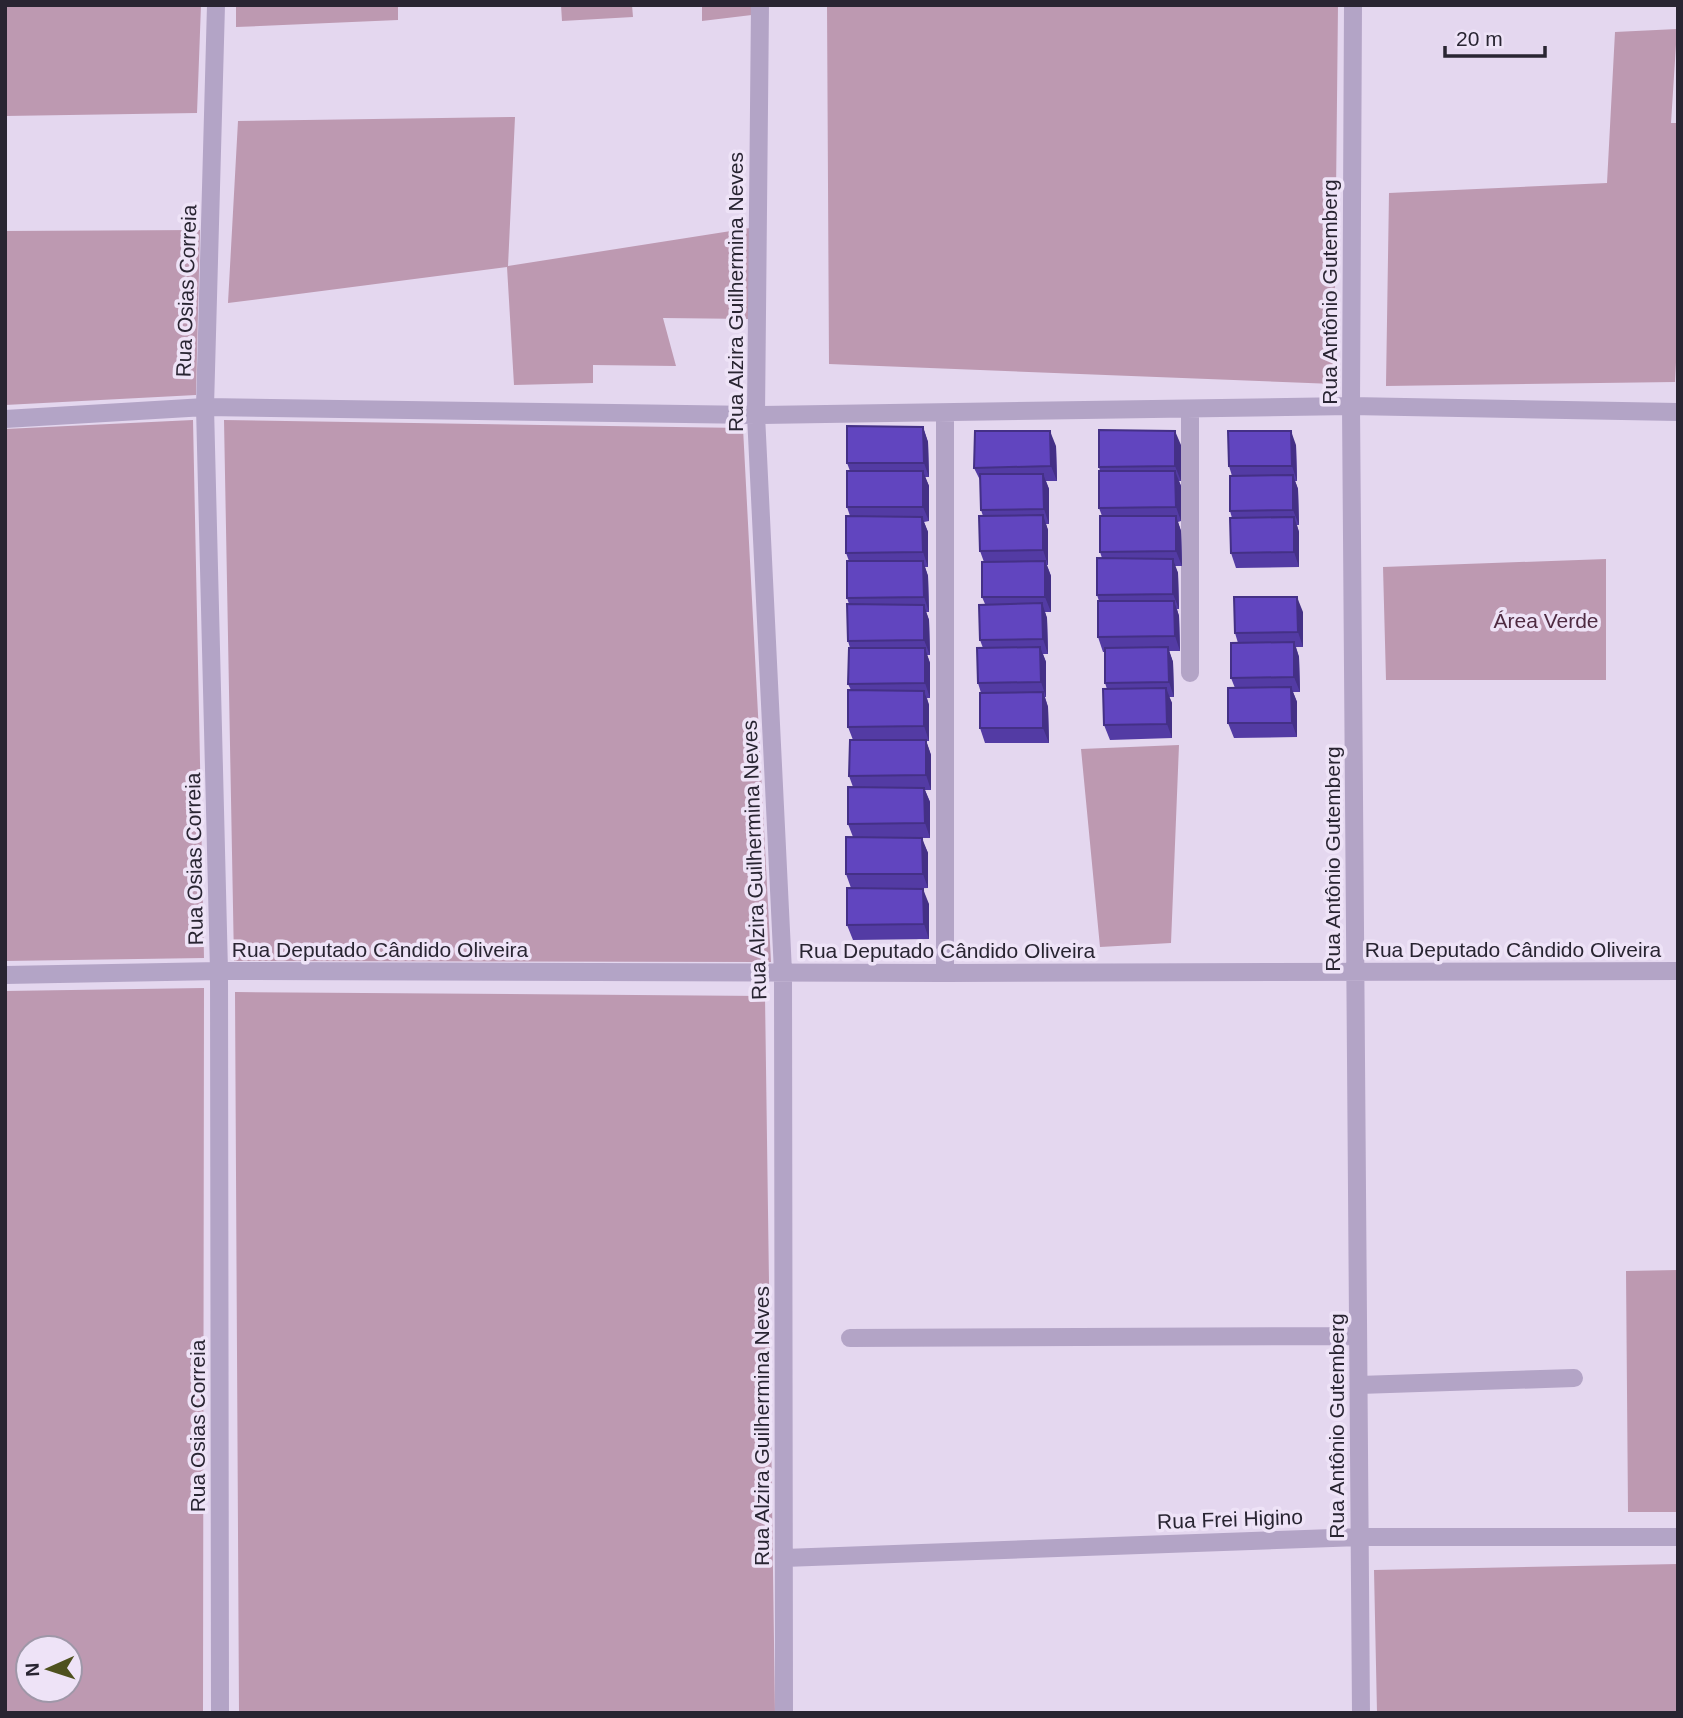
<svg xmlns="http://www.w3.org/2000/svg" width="1683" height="1718" viewBox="0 0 1683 1718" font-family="Helvetica,sans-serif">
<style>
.green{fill:#bd99b1;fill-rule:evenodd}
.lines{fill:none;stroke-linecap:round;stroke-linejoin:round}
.street{stroke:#b3a4c6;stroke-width:18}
.wall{fill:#533ba4}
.shaded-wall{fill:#443086}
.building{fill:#6145bf;stroke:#443086;stroke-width:2}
.labels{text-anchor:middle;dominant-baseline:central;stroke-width:7;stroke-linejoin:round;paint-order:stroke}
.street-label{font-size:21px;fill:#292532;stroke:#eee3f7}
.park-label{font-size:21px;fill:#4f2b42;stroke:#eee3f7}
</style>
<rect width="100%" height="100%" fill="#e4d7ef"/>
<path class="green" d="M5 5H201L197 113 5 116Z
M236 5H398V20L236 27Z
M561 5H632L633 17 562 21Z
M702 5H759L760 14 702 21Z
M827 5H1338L1334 384 829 364Z
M1677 29 1671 123H1678V324L1675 382 1386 386 1389 193 1607 183 1615 32Z
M515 117 508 266 750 228V319L663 318 676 366 593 365V383L514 385 507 267 228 303 238 121Z
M200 230 196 395 5 405V231Z
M193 420 204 958 5 961V429Z
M224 420 743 428 771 962 234 961Z
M1606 559V680H1386L1383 567Z
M1179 745 1171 943 1100 947 1081 749Z
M204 988 203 1713H5V991ZM28 1648H70V1690H28Z
M235 992 765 996 775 1713H239Z
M1678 1270V1512H1628L1626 1271Z
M1678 1564V1713H1377L1374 1570Z"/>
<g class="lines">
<path class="street" d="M216 5 205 407 219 971 220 1713
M760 5 756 415 783 972 784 1713
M1353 5 1351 406 1361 1713
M1190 409V673
M945 413V973
M5 419 205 407 756 415 1351 406 1678 412
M5 975 219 971 945 973 1678 971
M850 1338 1358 1336
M1359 1385 1574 1378
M784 1558 1360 1537H1678"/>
</g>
<path class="wall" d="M923 427 928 442 929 477H925L929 486V521L924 522 928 532V567H925L928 576 929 612H926L929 620 930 655H927L930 663V698H927L929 705V741H926L931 755V790H925L930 802V838H921L928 853V888L899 889 929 904V939L853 940 847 925 851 888 846 874 853 837 848 824 853 787 849 776 853 740 848 727 851 690 848 684 850 648 848 641 849 604 847 598 849 561 846 553 850 516 847 507 850 471 847 463Z
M1181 445V481H1179L1181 486V521L1178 522 1181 531 1182 566H1175L1178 573 1179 609H1177L1179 616 1180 651H1169L1173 662 1174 697H1169L1172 703V738L1110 740 1104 725 1107 689 1105 683V652H1103L1098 637 1099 601 1097 595 1102 558 1100 552 1102 516 1099 508 1100 471 1099 467Z
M1296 445 1297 481H1295L1298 489 1299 525H1297L1299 532V567L1236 568 1231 553 1232 518 1230 511 1232 476 1229 466Z
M1056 446 1057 481H1046L1049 489V524H1046L1048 530V565H1047L1051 576V612H1045L1047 618 1048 654H1043L1046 662V697H1045L1048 707 1049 743H985L980 728 981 693 978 683 983 648 980 640 985 604 982 597 984 562 980 551 983 516 981 510V482L974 468Z
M1303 612V647H1296L1299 657 1300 692H1293L1297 702V737L1234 738 1228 723 1235 688 1231 678 1238 643 1235 633Z"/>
<path class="shaded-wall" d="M923 427 928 442 929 477 924 463Z
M1050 431 1056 446 1057 481 1051 466Z
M1175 431 1181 445V481L1175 466Z
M1291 431 1296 445 1297 481 1292 466Z
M923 471 929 486V521L923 507Z
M1175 471 1181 486V521L1176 507Z
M1043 474 1049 489V524L1044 509Z
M1293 475 1298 489 1299 525 1293 510Z
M1043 515 1048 530V565L1043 550Z
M1176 516 1181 531 1182 566 1176 551Z
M922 517 928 532V567L923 552Z
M1294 517 1299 532V567L1294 552Z
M1173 559 1178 573 1179 609 1173 594Z
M923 561 928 576 929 612 924 597Z
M1045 561 1051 576V612L1045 597Z
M1297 597 1303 612V647L1298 632Z
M1174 601 1179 616 1180 651 1175 636Z
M1042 603 1047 618 1048 654 1043 639Z
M924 605 929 620 930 655 924 640Z
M1294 642 1299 657 1300 692 1294 677Z
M1040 647 1046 662V697L1041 682Z
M1168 647 1173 662 1174 697 1169 682Z
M925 648 930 663V698L925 683Z
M1291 687 1297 702V737L1292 723Z
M1166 688 1172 703V738L1167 724Z
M924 691 929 705V741L924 726Z
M1043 692 1048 707 1049 743 1043 728Z
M926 740 931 755V790L926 775Z
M924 788 930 802V838L925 823Z
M922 838 928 853V888L923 874Z
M923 889 929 904V939L924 924Z"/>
<path class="building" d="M847 426 923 427 924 463H847Z
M1099 430 1175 431V466L1099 467Z
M975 431H1050L1051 466 974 468Z
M1228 431H1291L1292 466H1229Z
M847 471H923V507H847Z
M1099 471H1175L1176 507 1099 508Z
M980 474H1043L1044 509 981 510Z
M1293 475V510L1230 511V476Z
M1043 515V550L980 551 979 516Z
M846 516 922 517 923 552 846 553Z
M1100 516H1176V551L1100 552Z
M1294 517V552L1231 553 1230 518Z
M1097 558 1173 559V594L1097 595Z
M847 561H923L924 597 847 598Z
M1045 561V597H982V562Z
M1234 597H1297L1298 632 1235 633Z
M1098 601H1174L1175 636 1098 637Z
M1042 603 1043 639 980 640 979 605Z
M847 604 924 605V640L848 641Z
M1294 642V677L1231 678V643Z
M1040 647 1041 682 978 683 977 648Z
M1168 647 1169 682 1105 683V648Z
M849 648H925V683L848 684Z
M1291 687 1292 723H1228V688Z
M1166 688 1167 724 1104 725 1103 689Z
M848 690 924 691V726L848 727Z
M1043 692V728H980V693Z
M850 740H926V775L849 776Z
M848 787 924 788 925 823 848 824Z
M846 837 922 838 923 874H846Z
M847 888 923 889 924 924 847 925Z"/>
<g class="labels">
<g class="street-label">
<text transform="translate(186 291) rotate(-88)">Rua Osias Correia</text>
<text transform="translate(735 292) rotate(-90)">Rua Alzira Guilhermina Neves</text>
<text transform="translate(1329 292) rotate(-90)">Rua Antônio Gutemberg</text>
<text transform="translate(194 859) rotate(-91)">Rua Osias Correia</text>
<text transform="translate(1332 859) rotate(-90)">Rua Antônio Gutemberg</text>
<text transform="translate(754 860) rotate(-92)">Rua Alzira Guilhermina Neves</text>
<text x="380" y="949">Rua Deputado Cândido Oliveira</text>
<text x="1513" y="949">Rua Deputado Cândido Oliveira</text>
<text x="947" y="950">Rua Deputado Cândido Oliveira</text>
<text transform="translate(197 1426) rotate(-90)">Rua Osias Correia</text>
<text transform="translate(761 1426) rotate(-90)">Rua Alzira Guilhermina Neves</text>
<text transform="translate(1336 1426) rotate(-90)">Rua Antônio Gutemberg</text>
<text transform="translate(1230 1519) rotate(-2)">Rua Frei Higino</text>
</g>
<g class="park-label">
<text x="1546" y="620">Área Verde</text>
</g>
</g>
<rect width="1683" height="1718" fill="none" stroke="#292532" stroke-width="14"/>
<g transform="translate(49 1669) rotate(267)"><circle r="33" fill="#eee3f7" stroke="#9f97a8" stroke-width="2"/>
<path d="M0-5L12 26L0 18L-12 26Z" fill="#4e511e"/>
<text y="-10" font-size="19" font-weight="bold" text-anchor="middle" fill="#292532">N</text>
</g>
<path d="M1445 46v10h100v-10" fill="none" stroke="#292532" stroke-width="3.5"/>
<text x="1456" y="46" font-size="21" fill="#292532" stroke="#eee3f7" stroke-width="5" paint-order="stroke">20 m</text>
</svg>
